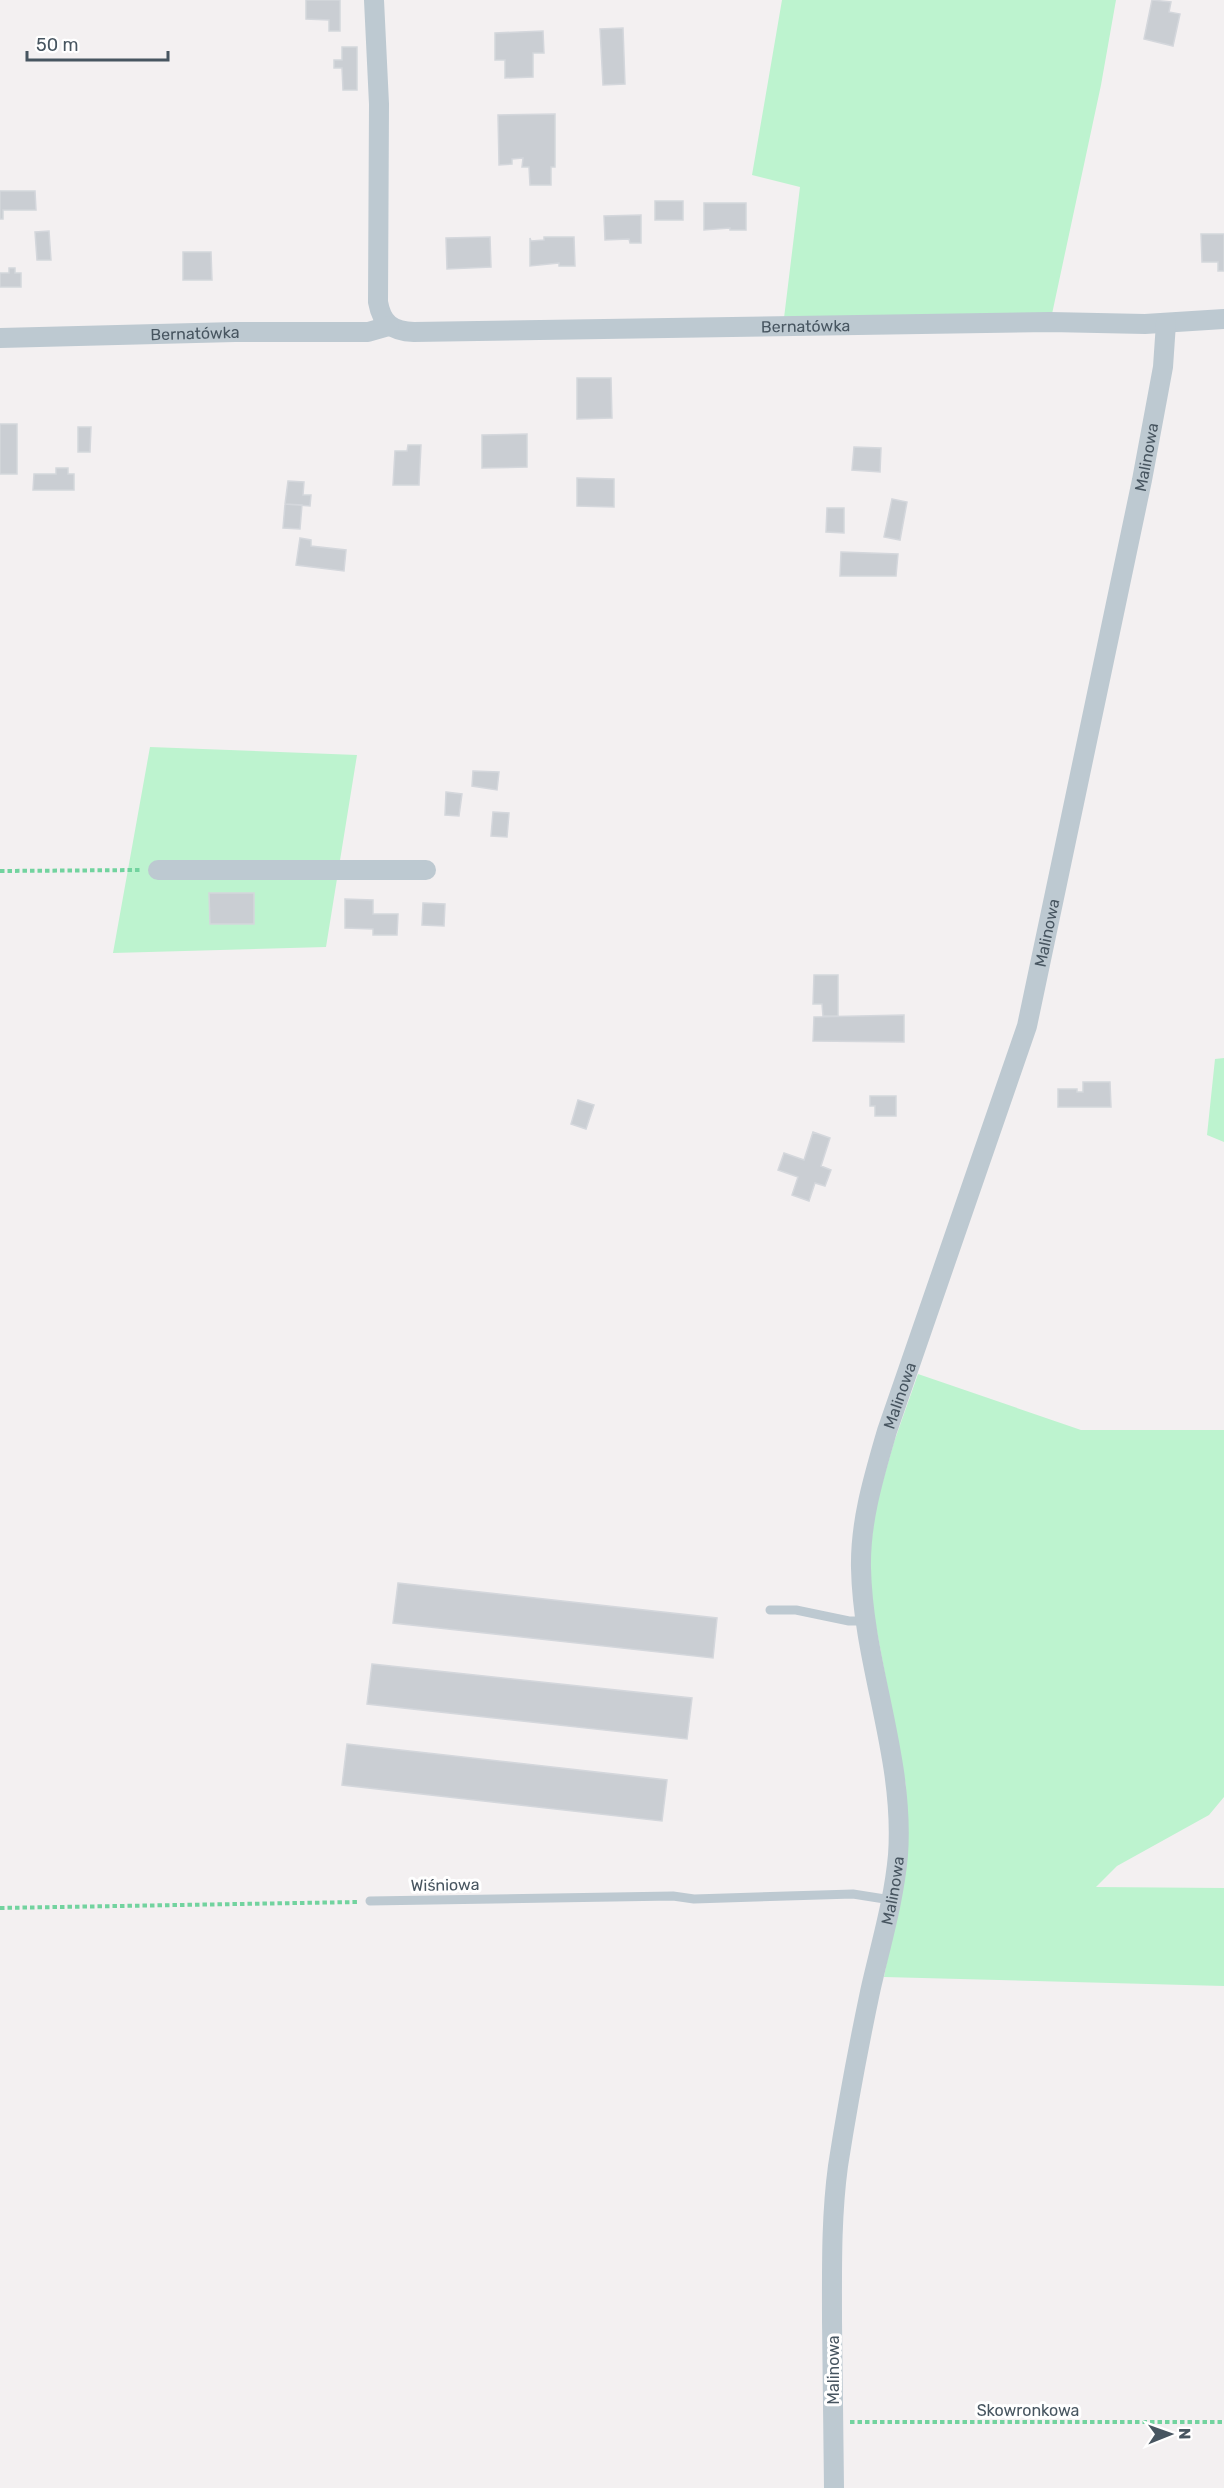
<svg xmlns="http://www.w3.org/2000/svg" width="1224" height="2488" viewBox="0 0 1224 2488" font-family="Rubik,sans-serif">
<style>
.green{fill:#bdf3cf}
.building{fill:#caced3;stroke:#d4d7dc;stroke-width:1.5}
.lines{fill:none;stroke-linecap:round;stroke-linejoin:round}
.path{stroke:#72d39f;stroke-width:4;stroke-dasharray:4.5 3;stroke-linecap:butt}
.service{stroke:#bdc9d1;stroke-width:9}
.minor{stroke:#bdc9d1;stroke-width:20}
.labels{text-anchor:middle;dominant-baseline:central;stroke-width:6;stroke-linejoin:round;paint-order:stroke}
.street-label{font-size:16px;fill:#475560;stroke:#fff}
</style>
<rect width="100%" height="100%" fill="#f3f0f1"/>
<path class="green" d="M782 0H1116L1101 85 1052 314 784 318 800 187 752 175Z
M150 747 357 755 326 947 113 953Z
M1224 1058V1142L1207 1135 1215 1059Z
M918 1374 1081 1430H1224V1797L1209 1815 1117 1866 1096 1887 1224 1888V1986L884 1977C896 1914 908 1851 906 1786L872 1605 869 1559 876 1505 894 1442Z"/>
<path class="building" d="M306 0H340V31H329V20L306 19Z
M1152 0 1171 2 1169 12 1180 14 1173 46 1144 39Z
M623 28 625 84 603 85 600 29Z
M543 31 544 53H533V77L505 78V60H495V33Z
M342 47H357V90H343L342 68H334V60H342Z
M555 114V167H551V185H530L529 167H522L523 158 512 159V164L499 165 498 115Z
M0 191H35L36 210H3V219H0Z
M655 201H683V220H655Z
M704 203H746V230H730V228L704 230Z
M641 215V243H630L629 239 605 240 604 216Z
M49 231 51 260H37L35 232Z
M1201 234H1224V271H1218V262H1202Z
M490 237 491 267 447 269 446 238Z
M544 237H574L575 266H559V263L530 266V238L531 241 544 240Z
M183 252H211L212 280H183Z
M9 268H15V273H21V287H0V273H9Z
M577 378H611L612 418 577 419Z
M0 424H17V474H0Z
M78 427H91L90 452H78Z
M527 434V467L482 468V435Z
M408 445H421L419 485H393L395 451H407Z
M854 447 881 448 880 472 852 470Z
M56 468H68V474H74V490H33L34 474H56Z
M577 478 614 479V507L577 506Z
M288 481 304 482 303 495H311L310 506 285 504Z
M892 499 907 502 900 540 884 537Z
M285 504 302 505 300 529 283 528Z
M827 508H844V533L826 532Z
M300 538 311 540V546L346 550 344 571 296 565Z
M841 552 898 554 896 576H840Z
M473 771 499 772 497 790 472 786Z
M446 792 462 794 459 816 445 815Z
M493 812 509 813 507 837 491 836Z
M209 893H254V924H210Z
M345 899 373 900V914H398L397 935H373V929L345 928Z
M423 903 445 904 444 926 422 925Z
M814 975H838V1016H823L822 1004H813Z
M904 1015V1042L813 1041 814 1017Z
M1083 1082H1110L1111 1107H1058V1089H1077V1092H1083Z
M870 1096H896V1116H875V1106H870Z
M578 1100 594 1105 586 1129 571 1124Z
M813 1132 830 1138 821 1166 831 1170 825 1186 815 1183 809 1201 792 1195 798 1177 778 1170 784 1153 804 1160Z
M398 1583 717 1618 713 1658 393 1623Z
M372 1664 692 1698 687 1739 367 1704Z
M347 1744 667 1780 662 1821 342 1785Z"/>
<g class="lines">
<path class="path" d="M0 871 142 870
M0 1908 359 1902
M850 2422H1224"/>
<path class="service" d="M770 1610H796L849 1621H865
M370 1901 673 1896 694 1899 853 1894 891 1900"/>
<g class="minor">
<path id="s1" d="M374 0 379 104 378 302C382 324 392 331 414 332L1050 322 1145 324 1224 319"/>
<path id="s2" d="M0 338 235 332H368L389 326"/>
<path d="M158 870H426"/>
<path id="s3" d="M834 2488C833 2432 833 2377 832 2321 832 2269 831 2218 838 2166 847 2108 858 2049 870 1992 880 1947 894 1901 898 1855 905 1757 863 1665 861 1568 860 1521 874 1476 887 1431L1027 1026 1142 480 1163 367 1166 323"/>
</g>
</g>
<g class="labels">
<g class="street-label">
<text stroke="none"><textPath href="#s1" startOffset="746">Bernatówka</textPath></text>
<text stroke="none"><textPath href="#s2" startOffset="195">Bernatówka</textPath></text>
<text stroke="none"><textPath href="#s3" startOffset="2079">Malinowa</textPath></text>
<text stroke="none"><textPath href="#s3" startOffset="1593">Malinowa</textPath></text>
<text stroke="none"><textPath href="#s3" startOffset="1107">Malinowa</textPath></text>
<text transform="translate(445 1885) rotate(-1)">Wiśniowa</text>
<text stroke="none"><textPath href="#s3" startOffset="603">Malinowa</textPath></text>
<text transform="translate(833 2370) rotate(-90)">Malinowa</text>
<text x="1028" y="2410">Skowronkowa</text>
</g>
</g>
<g transform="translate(1170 2434) rotate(89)" stroke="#ffffff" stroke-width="4.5" paint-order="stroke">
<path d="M0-4.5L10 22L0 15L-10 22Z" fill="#475560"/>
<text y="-9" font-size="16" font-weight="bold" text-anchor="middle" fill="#475560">N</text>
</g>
<path d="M27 51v9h141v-9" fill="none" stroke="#475560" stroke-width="3"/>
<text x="36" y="51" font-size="18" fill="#475560" stroke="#ffffff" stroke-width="4.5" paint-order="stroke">50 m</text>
</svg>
